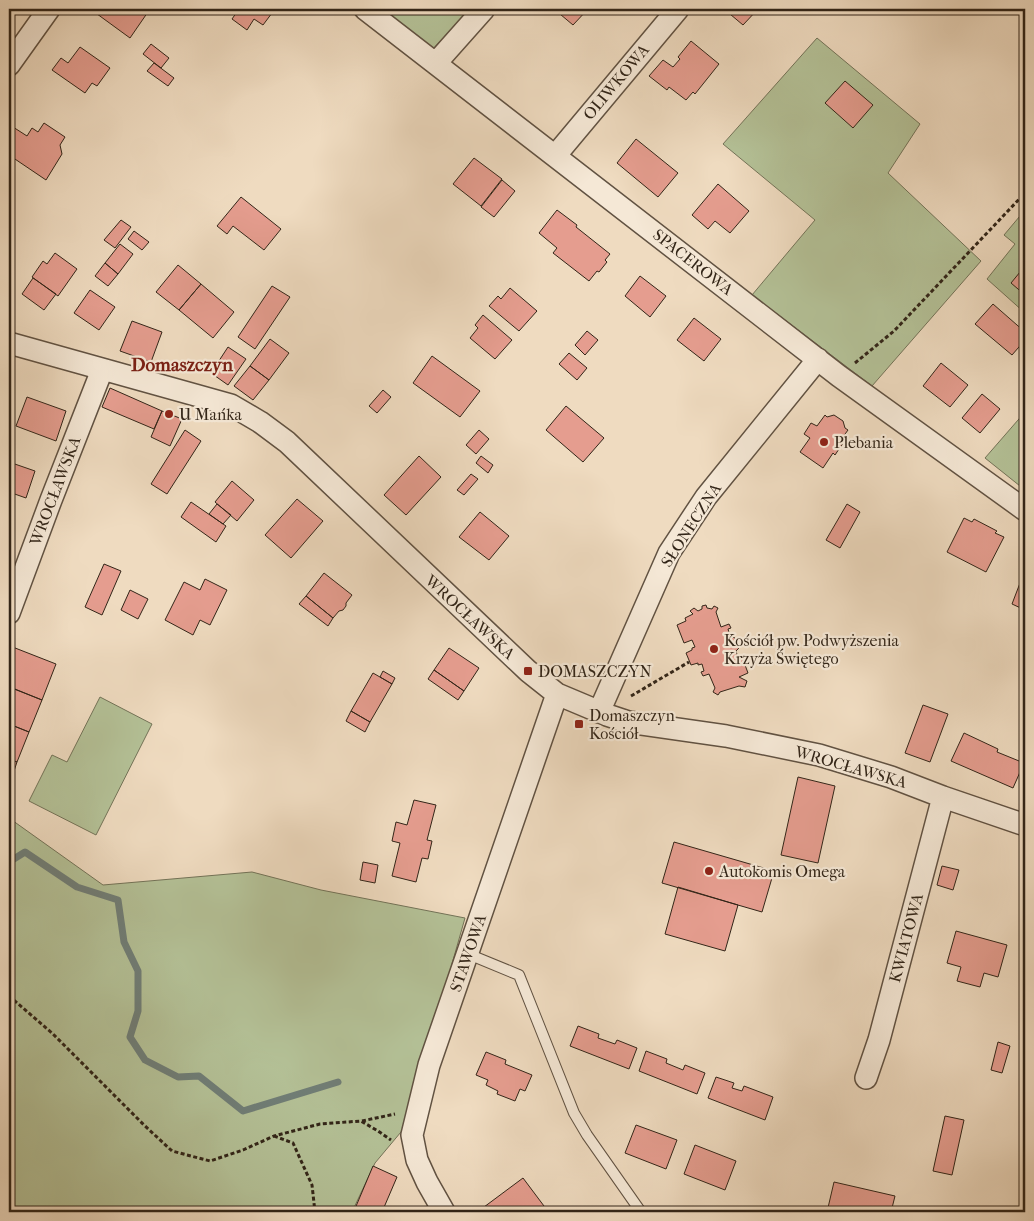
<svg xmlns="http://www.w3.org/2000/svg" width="1034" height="1221" viewBox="0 0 1034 1221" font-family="'IM FELL French Canon',serif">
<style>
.green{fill:#b4c197;stroke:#737358}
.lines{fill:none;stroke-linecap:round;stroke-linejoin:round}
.stream{stroke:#707e77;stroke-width:7}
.building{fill:#e59d8f;stroke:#322518}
.service-casing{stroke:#615242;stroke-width:12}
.minor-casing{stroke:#615242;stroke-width:24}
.path{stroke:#322518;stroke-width:3;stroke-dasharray:4 2.5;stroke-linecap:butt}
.service{stroke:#f5e8d6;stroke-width:10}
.minor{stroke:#f5e8d6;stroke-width:21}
.poi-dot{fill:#8f2418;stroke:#f5e8d6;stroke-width:2}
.labels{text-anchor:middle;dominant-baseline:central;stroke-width:4.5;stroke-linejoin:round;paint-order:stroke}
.street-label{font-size:16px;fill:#322518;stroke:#f5e8d6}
.poi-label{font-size:16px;fill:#322518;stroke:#f5e8d6;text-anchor:start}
.quarter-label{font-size:19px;font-weight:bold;fill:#7a1f14;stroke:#f5e8d6}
</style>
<rect width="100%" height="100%" fill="#efdbc0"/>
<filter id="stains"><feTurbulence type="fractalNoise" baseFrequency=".004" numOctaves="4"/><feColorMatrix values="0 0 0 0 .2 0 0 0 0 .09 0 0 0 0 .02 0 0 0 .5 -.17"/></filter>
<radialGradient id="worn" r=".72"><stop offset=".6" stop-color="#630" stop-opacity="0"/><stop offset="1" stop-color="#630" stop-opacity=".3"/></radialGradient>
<path class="green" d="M376 9H470L431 51Z
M817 38 920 124 888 173 981 261 872 386 752 295 815 220 723 144Z
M1025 210V313L987 279 1015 244 1004 235Z
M1025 412V490L985 458Z
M100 697 152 724 96 835 29 801 52 755 67 762Z
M9 818 103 885 252 872 321 890 465 918 406 1126 375 1163 352 1212H9Z"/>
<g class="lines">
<path class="stream" d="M9 862 25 852 77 887 118 900 124 942 138 971V1011L130 1037 145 1060 178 1077 199 1076 243 1111 338 1082"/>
</g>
<path class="building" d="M95 9H150L130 38 93 11Z
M239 9H275L263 25 254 19 247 30 232 19Z
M554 9H588L573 25Z
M724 9H758L743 25Z
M691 41 719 64 695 94 693 92 686 100 669 87 667 90 649 76 663 60 673 67 680 59 678 57Z
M151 44 169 58 161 68 143 54Z
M80 47 110 68 97 86 92 83 85 93 52 70 61 58 68 63Z
M154 63 174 78 168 86 147 71Z
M845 81 873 105 853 128 825 103Z
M44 123 65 137 60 145 62 154 46 180 9 155V133L13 127 27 136 32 128 38 132Z
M636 139 678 173 658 197 617 163Z
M474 158 502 179 481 206 453 184Z
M502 180 515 191 494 217 481 207Z
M718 184 749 211 730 233 715 221 708 229 692 215Z
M241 197 281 229 264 250 233 226 227 234 217 226Z
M557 210 577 225 576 227 610 254 605 260 607 262 599 272 597 271 589 281 553 253 557 248 539 233Z
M121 220 131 227 115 248 104 240Z
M134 231 149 242 142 250 128 239Z
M120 244 133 254 118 274 105 263Z
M55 253 77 269 58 296 32 277 43 261 47 264Z
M105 263 118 274 108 286 95 276Z
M178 265 201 284 179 310 156 292Z
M1025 266V295L1011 283Z
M640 276 666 296 650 317 625 296Z
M33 278 56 294 44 310 22 294Z
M201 284 234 312 213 338 179 310Z
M272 286 290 297 255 349 238 337Z
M510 288 537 311 519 331 489 306 498 296 501 299Z
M90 290 115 307 99 330 74 313Z
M993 304 1025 332V340L1012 355 975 324Z
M483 315 512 340 495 359 470 338 478 328 475 325Z
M694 318 721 339 704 361 677 340Z
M132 321 162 332 151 362 120 351Z
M587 331 598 340 585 355 575 345Z
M270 339 289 353 269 380 250 366Z
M228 347 246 359 228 385 211 373Z
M569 353 587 368 577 380 559 364Z
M432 356 480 391 460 417 413 383Z
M941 363 968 385 950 407 923 386Z
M250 366 269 380 253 400 234 386Z
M110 388 162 411 154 429 102 407Z
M383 390 391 397 377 413 369 406Z
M982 394 1000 409 980 433 962 418Z
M27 397 66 411 56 441 16 426Z
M566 406 604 438 583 462 546 430Z
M162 411 182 419 170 446 151 437Z
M825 415 827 417 834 415 843 421 845 428 848 430 840 441 843 443 835 455 833 453 823 468 800 452 810 438 804 434 811 423 817 426Z
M185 430 201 441 167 494 151 484Z
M479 430 489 439 476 454 466 445Z
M419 456 441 477 406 515 384 495Z
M481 456 493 465 488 473 476 463Z
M9 462 35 471 26 498 9 492Z
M471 474 478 479 464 495 457 490Z
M232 481 254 500 237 521 215 502Z
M297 499 323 521 291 558 265 535Z
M191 502 226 526 216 542 181 517Z
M217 504 231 515 223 524 209 514Z
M847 504 860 512 840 548 826 540Z
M480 512 509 536 489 560 459 537Z
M964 518 972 522 974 519 997 531 995 533 1004 537 986 572 947 552Z
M104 564 121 571 102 615 85 607Z
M1025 570V610L1012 604Z
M324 573 352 595 346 603V606L343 610 339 611 333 618 306 596Z
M205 579 227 590 210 625 200 620 193 635 165 620 184 582 200 590Z
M130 590 148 599 138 619 121 610Z
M306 596 333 618 328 626 299 604Z
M706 605 707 608 712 609 714 606 718 608 716 612 721 627 729 624 731 628 728 629 730 636 735 638 739 648 736 651 738 658 742 657 748 673 739 677 747 681 745 687 739 686 720 692 718 695 713 692 715 688 709 674 703 676 701 672 704 671 702 664 698 665V663L691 665 686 653 692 650V648L695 647 692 640 684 643 677 625 686 621 685 618 693 614 690 611 694 608 698 611 702 609V606Z
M10 646 56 664 42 700 9 687Z
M449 648 479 668 464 691 434 670Z
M434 670 464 691 458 700 428 679Z
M383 671 395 678 392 684 380 677Z
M373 673 392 684 370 722 351 711Z
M10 687 42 700 29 732 9 724Z
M923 705 948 714 930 762 905 753Z
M351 711 370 722 365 732 346 721Z
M9 724 29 732 17 762 9 759Z
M964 733 998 749 997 752 1024 763 1013 788 951 761Z
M9 759 17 762 10 783H9Z
M798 777 835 786 818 863 781 855Z
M414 800 436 805 427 840 432 841 428 859 422 858 416 882 392 876 400 843 392 841 396 822 407 825Z
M674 842 774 871 762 912 662 883Z
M363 862 378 865 375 883 360 880Z
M942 866 959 870 953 890 937 885Z
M678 887 738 905 725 951 665 934Z
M956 931 1007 945 998 977 984 973 980 987 957 981 961 967 947 963Z
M578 1026 599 1034 598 1038 615 1044 617 1040 637 1048 629 1069 570 1046Z
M998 1042 1010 1046 1002 1073 991 1070Z
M646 1051 667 1059 666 1063 683 1070 685 1065 705 1073 697 1094 639 1071Z
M486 1052 506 1060 505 1064 532 1075 525 1091 520 1089 515 1101 497 1094 498 1091 486 1085 488 1080 476 1075Z
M716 1077 734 1083 732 1088 742 1091 744 1086 773 1097 765 1120 708 1098Z
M945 1116 964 1120 952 1175 933 1171Z
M636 1125 677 1140 666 1169 625 1153Z
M695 1145 736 1161 725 1190 684 1174Z
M373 1166 397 1177 382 1212H357L354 1211Z
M523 1178 547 1210 545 1212H482L480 1210Z
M834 1182 895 1196 891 1212H827Z"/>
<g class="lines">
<g class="service-casing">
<path id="service" d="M468 954 519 975 574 1113 587 1135 641 1212"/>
</g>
<g class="minor-casing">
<path id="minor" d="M365 9 839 376 1025 510
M436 63 484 9
M9 65 49 9
M555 156 678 9
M9 343 231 405 260 422 287 442 528 671 557 694 607 715 628 722 726 736 819 755 891 777 943 797 1025 825
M9 613 51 500 102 370
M599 712 669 553 706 497 818 359
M866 1078 879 1040 943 797
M444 1212 427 1182 417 1160 412 1135 429 1065 557 694"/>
</g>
<path class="path" d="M855 363 894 331 1025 193
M631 696 689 662
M9 996 52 1033 144 1125 172 1151 210 1161 243 1150 274 1136 320 1124 361 1121 378 1131 391 1140
M362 1121 395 1114
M274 1136 293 1143 312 1185 315 1212"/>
<use href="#service" class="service"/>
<use href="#minor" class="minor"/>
</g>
<g class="poi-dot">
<circle cx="169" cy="414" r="5"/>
<circle cx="824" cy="442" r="5"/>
<circle cx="714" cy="649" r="5"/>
<rect x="523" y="666" width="10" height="10" rx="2.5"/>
<rect x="574" y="719" width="10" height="10" rx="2.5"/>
<circle cx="709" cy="871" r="5"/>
</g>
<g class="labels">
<g class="street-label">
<text transform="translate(616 82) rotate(-50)">OLIWKOWA</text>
<text transform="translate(693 262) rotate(38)">SPACEROWA</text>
<text transform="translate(55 491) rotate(-69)">WROCŁAWSKA</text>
<text transform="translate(691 525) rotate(-57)">SŁONECZNA</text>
<text transform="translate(470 617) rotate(43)">WROCŁAWSKA</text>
<text transform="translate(851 767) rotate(16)">WROCŁAWSKA</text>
<text transform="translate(906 938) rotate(-75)">KWIATOWA</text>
<text transform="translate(468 953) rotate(-71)">STAWOWA</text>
</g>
<g class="poi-label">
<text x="179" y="414">U Mańka</text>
<text x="834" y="442">Plebania</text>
<text x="724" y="640">Kościół pw. Podwyższenia<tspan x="724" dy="18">Krzyża Świętego</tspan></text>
<text x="538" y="671">DOMASZCZYN</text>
<text x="589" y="715">Domaszczyn<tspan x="589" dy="18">Kościół</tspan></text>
<text x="719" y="871">Autokomis Omega</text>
</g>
<g class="quarter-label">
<text x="182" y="365">Domaszczyn</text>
</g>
</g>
<rect width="1034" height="1221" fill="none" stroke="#efdbc0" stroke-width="30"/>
<rect x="10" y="10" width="1014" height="1201" fill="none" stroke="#322518" stroke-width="2.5"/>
<rect x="15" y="15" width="1004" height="1191" fill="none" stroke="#322518"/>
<rect width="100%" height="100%" filter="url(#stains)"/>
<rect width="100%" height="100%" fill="url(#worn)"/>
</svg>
